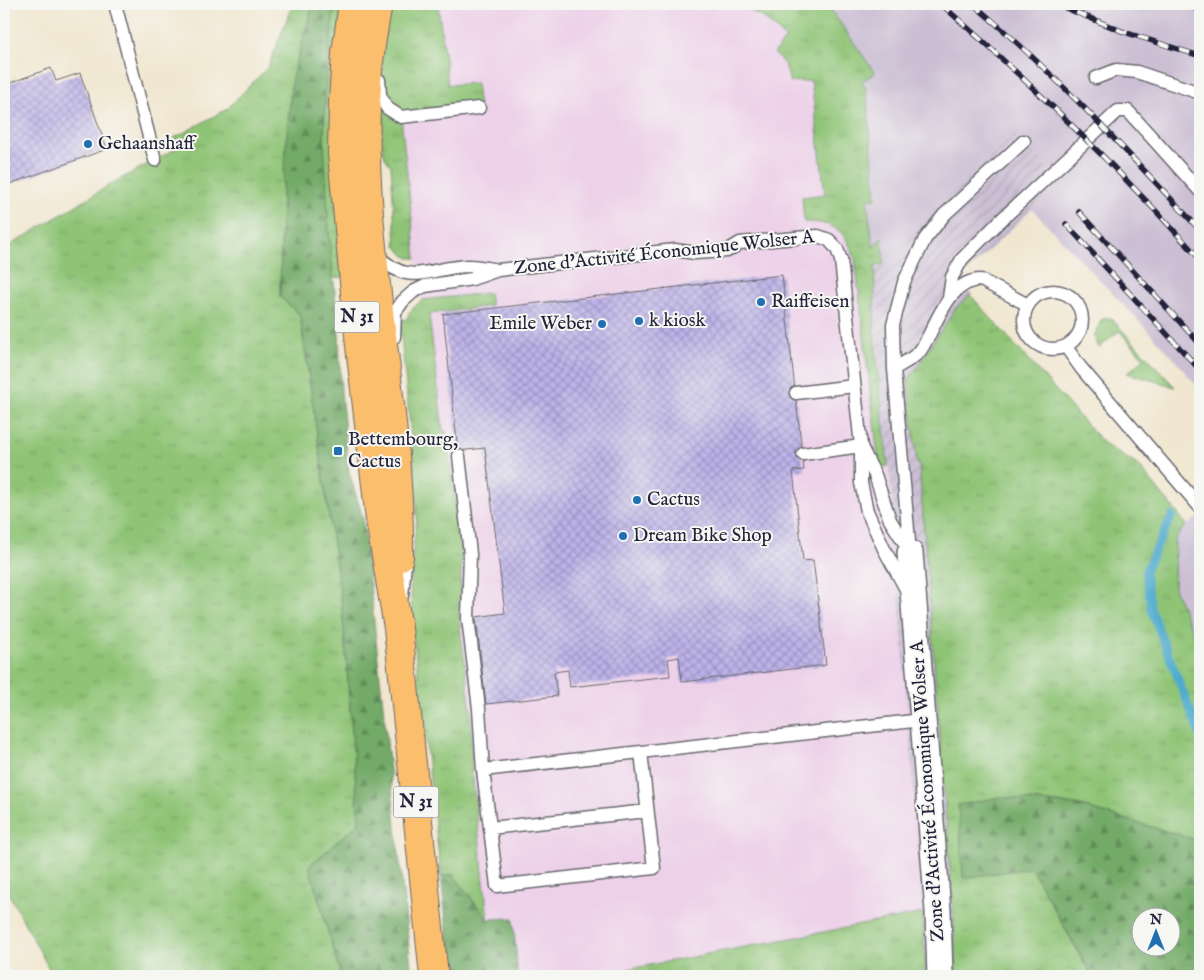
<svg xmlns="http://www.w3.org/2000/svg" width="1204" height="980" viewBox="0 0 1204 980" font-family="'IM FELL English',serif">
<style>
.built{fill:#edd1e9}
.industrial{fill:url(#industrial-furrows)}
.railway{fill:#ccbfd4}
.grass{fill:url(#grass-tufts);stroke:#587358}
.forest{fill:url(#forest-firs);stroke:#4a6651;fill-rule:evenodd}
.lines{fill:none;stroke-linecap:round;stroke-linejoin:round}
.stream{stroke:#4faacd;stroke-width:8}
.building{fill:url(#building-cross-hatch)}
.lane-casing{stroke:#6a676f;stroke-width:15}
.street-casing{stroke:#6a676f;stroke-width:28}
.primary-casing{stroke:#6a676f;stroke-width:30}
.lane{stroke:#fff;stroke-width:12}
.street{stroke:#fff;stroke-width:25}
.primary{stroke:#fabe6d;stroke-width:28}
.rail-casing{stroke:#22223b;stroke-width:5.5}
.rail{stroke:#f6f6f2;stroke-width:4;stroke-dasharray:11;stroke-linecap:butt}
.poi-dot{fill:#1f6fb2;stroke:#f6f6f2;stroke-width:2}
.labels{text-anchor:middle;dominant-baseline:central;stroke-width:4;stroke-linejoin:round;paint-order:stroke}
.shield{fill:#f6f6f2;stroke:#626272;stroke-width:1}
.shield-label{font-size:18px;font-weight:bold;fill:#22223b}
.poi-label{font-size:19px;fill:#22223b;stroke:#f6f6f2;text-anchor:start}
.street-label{font-size:19px;fill:#22223b;stroke:#f6f6f2}
</style>
<defs>
<pattern id="industrial-furrows" width="10" height="10" patternUnits="userSpaceOnUse" patternTransform="scale(1.25)"><rect width="10" height="10" fill="#ccbfd4"/><path d="M-1 1l2-2M0 10L10 0M9 11l2-2" fill="none" stroke="#afa4b7"/></pattern>
<pattern id="grass-tufts" width="24" height="20" patternUnits="userSpaceOnUse" patternTransform="scale(1.25)"><rect width="24" height="20" fill="#8fc476"/><path d="M3 7l-1-3M5 7V3M7 7l1-3M15 17l-1-3M17 17v-4M19 17l1-3" fill="none" stroke="#7ba867"/></pattern>
<pattern id="forest-firs" width="22" height="20" patternUnits="userSpaceOnUse" patternTransform="scale(1.25)"><rect width="22" height="20" fill="#73aa67"/><path d="M5 1l3.5 6h-7zM16 11l3.5 6h-7z" fill="#5e8a56"/></pattern>
<pattern id="building-cross-hatch" width="8" height="8" patternUnits="userSpaceOnUse" patternTransform="scale(1.25)"><rect width="8" height="8" fill="#bdb3e9"/><path d="M0 0l8 8M0 8l8-8" fill="none" stroke="#9991be"/></pattern>
</defs>
<rect width="100%" height="100%" fill="#f6f6f2"/>
<filter id="ink" filterUnits="userSpaceOnUse"><feTurbulence type="fractalNoise" baseFrequency=".02" numOctaves="2"/><feDisplacementMap in="SourceGraphic" scale="10" xChannelSelector="R" yChannelSelector="G"/><feConvolveMatrix kernelMatrix="1 2 1 2 8 2 1 2 1" color-interpolation-filters="sRGB"/></filter>
<filter id="wash" filterUnits="userSpaceOnUse"><feTurbulence type="fractalNoise" baseFrequency=".0096" numOctaves="4" result="noise"/><feDisplacementMap in="SourceGraphic" scale="20" xChannelSelector="R" yChannelSelector="G"/><feGaussianBlur stdDeviation="1.12" result="paint"/><feColorMatrix in="noise" values="0 0 0 0 0 0 0 0 0 0 0 0 0 0 0 0 0 1.4 0 .05"/><feComposite in="paint" operator="in"/></filter>
<g filter="url(#wash)">
<rect width="100%" height="100%" fill="#f1e7d0"/>
<path class="built" d="M438 4H739L765 19 787 40 774 53 785 65 790 82 811 81 825 194 802 197 805 222H822L838 230 849 242 855 259 879 467 888 466 890 479 923 913 592 976H518L513 918 488 919 472 771 471 711 459 618 462 554 446 431H443L429 313 490 306 488 293 422 300 413 234 401 117 448 86Z"/>
<path class="industrial" d="M1015 132 1063 183 1032 209 964 275 971 294 955 309 917 464H919L953 910 956 976H926L923 913 890 479 874 335 875 265H890L912 227 930 209Z"/>
<path class="railway" d="M827 4H1200V390L1171 355 1032 209 1063 183 1015 132 930 209 912 227 890 266 884 264 882 237 873 248 867 199 876 198 866 88 861 82Z
M1200 516V650L1174 588 1175 539 1187 525Z"/>
<path class="grass" d="M293 4H301L302 7 304 4H313L292 78 282 195 280 297 300 315 342 606 359 823 309 866 341 976H53L4 885V249L113 183 179 147 174 138 227 109 268 67Z
M335 4H346L344 277 333 278C329 233 324 186 324 141 323 95 329 49 335 4Z
M389 4H438L448 85 476 83 479 108 401 117 416 258H410L405 256 396 246 391 166 385 158 375 116 387 108 379 78Z
M739 4H827L875 73 861 82 866 88 876 198 867 199 873 247 882 237 884 264 875 266 874 335 888 466 879 468 855 259C845 230 835 222 804 222L802 197 825 194 811 81 790 82 785 65 774 53 786 39 765 19Z
M489 293 491 306 429 314 443 431H446L462 554 459 618 471 711 472 771 488 919 453 875 441 876 412 624 410 571 417 518 416 487 400 326 402 319 406 320 411 310 422 300Z
M971 294 973 298 1104 444 1139 466 1187 525 1175 539 1174 588 1200 650V841L1076 805 1000 797 1031 868 1091 975 1090 976H956L953 910 919 464H917L908 381 955 309Z
M1106 318H1111L1175 387 1127 373 1144 358 1119 331 1099 348 1094 337 1101 320Z
M923 913 926 976H592Z"/>
<path class="forest" d="M313 4H335L326 78 324 141 329 232 339 334 341 392 349 472 363 518 412 976H341L309 866 359 823 342 606 300 315 280 297 282 195 292 78Z
M1000 797 1076 805 1200 841V976H1090L1091 974 1031 868 963 878 958 805ZM1142 918H1172V948H1142Z
M453 875 488 919 513 918 518 976H452L441 876Z"/>
<g class="lines">
<path class="stream" d="M1172 516 1145 571 1151 610 1200 735"/>
</g>
<g id="blocks">
<path class="building" d="M51 68 56 81 80 73 107 149 4 186V85Z
M782 275 804 470 793 471 803 561 813 560 826 665 682 682 679 657 668 659 670 676 570 687 568 670 554 672 557 696 486 704 476 617 505 613 485 448 458 451 443 314Z"/>
</g>
</g>
<g filter="url(#ink)">
<use href="#blocks" fill-opacity="0" stroke="#6a676f" stroke-width="1"/>
<g class="lines">
<g class="lane-casing">
<path id="lane" d="M115 4 155 160
M1096 78 1116 70 1137 72 1200 93
M379 80 380 95 387 108 401 117 479 108
M376 254C410 290 430 266 470 266 478 266 486 268 493 269
M1024 320a29 29 0 1 1 58 0a29 29 0 1 1-58 0Z
M949 298 952 277 962 259 1000 221 1118 111H1128L1200 191
M394 337 395 312 403 301 413 292 425 286 472 279 498 270 675 250 695 253 727 251 740 243 818 236 829 240 837 249 841 260 861 446V483L867 511 884 549 907 591
M1066 347 1081 368 1200 507
M894 369C902 364 914 358 920 351 936 328 947 280 981 280L1028 305
M796 393 854 386
M862 449 875 475 890 520 909 550
M803 454 861 446
M459 456 470 554 468 618 479 709 483 770
M910 553 894 369 893 325 904 282 925 239 944 215 1024 141
M402 596 406 553
M641 752 654 868 497 886 483 770 922 720
M490 828 647 811"/>
</g>
<g class="street-casing">
<path id="street" d="M910 553 938 911 940 976"/>
</g>
<g class="primary-casing">
<path id="primary" d="M353 4 346 52 343 101 342 154 360 346 380 520 398 628 434 976
M378 4C373 30 369 56 367 82 357 241 401 398 399 557"/>
</g>
<use href="#lane" class="lane"/>
<use href="#street" class="street"/>
<use href="#primary" class="primary"/>
<g class="rail-casing">
<path id="rail" d="M941 4C1032 84 1119 169 1200 259
M973 4C1055 73 1127 152 1200 230
M1056 4 1124 32 1200 56
M1180 4 1200 10
M1079 212 1200 344
M1066 224 1200 370"/>
</g>
<use href="#rail" class="rail"/>
</g>
</g>
<g class="poi-dot">
<circle cx="88" cy="144" r="5"/>
<circle cx="761" cy="302" r="5"/>
<circle cx="639" cy="321" r="5"/>
<circle cx="602" cy="324" r="5"/>
<rect x="333" y="446" width="10" height="10" rx="2.5"/>
<circle cx="637" cy="500" r="5"/>
<circle cx="623" cy="536" r="5"/>
</g>
<g class="labels">
<g class="shield">
<rect x="334.5" y="301.5" width="45" height="31" rx="4"/>
<rect x="393.5" y="786.5" width="45" height="31" rx="4"/>
</g>
<g class="shield-label">
<text x="357" y="317">N 31</text>
<text x="416" y="802">N 31</text>
</g>
<g class="poi-label">
<text x="98" y="144">Gehaanshaff</text>
<text x="771" y="302">Raiffeisen</text>
<text x="649" y="321">k kiosk</text>
<text x="592" y="324" text-anchor="end">Emile Weber</text>
<text x="348" y="440">Bettembourg,<tspan x="348" dy="22">Cactus</tspan></text>
<text x="647" y="500">Cactus</text>
<text x="633" y="536">Dream Bike Shop</text>
</g>
<g class="street-label">
<text transform="translate(664 253) rotate(-6)">Zone d'Activité Économique Wolser A</text>
<text transform="translate(928 791) rotate(-94)">Zone d'Activité Économique Wolser A</text>
</g>
</g>
<rect width="1204" height="980" fill="none" stroke="#f6f6f2" stroke-width="20"/>
<g transform="translate(1156 932)"><circle r="24" fill="#f6f6f2" stroke="#a1a1a9"/>
<path d="M0-4L9 19L0 12L-9 19Z" fill="#1f6fb2"/>
<text y="-8" font-size="14" font-weight="bold" text-anchor="middle" fill="#22223b">N</text>
</g>
</svg>
